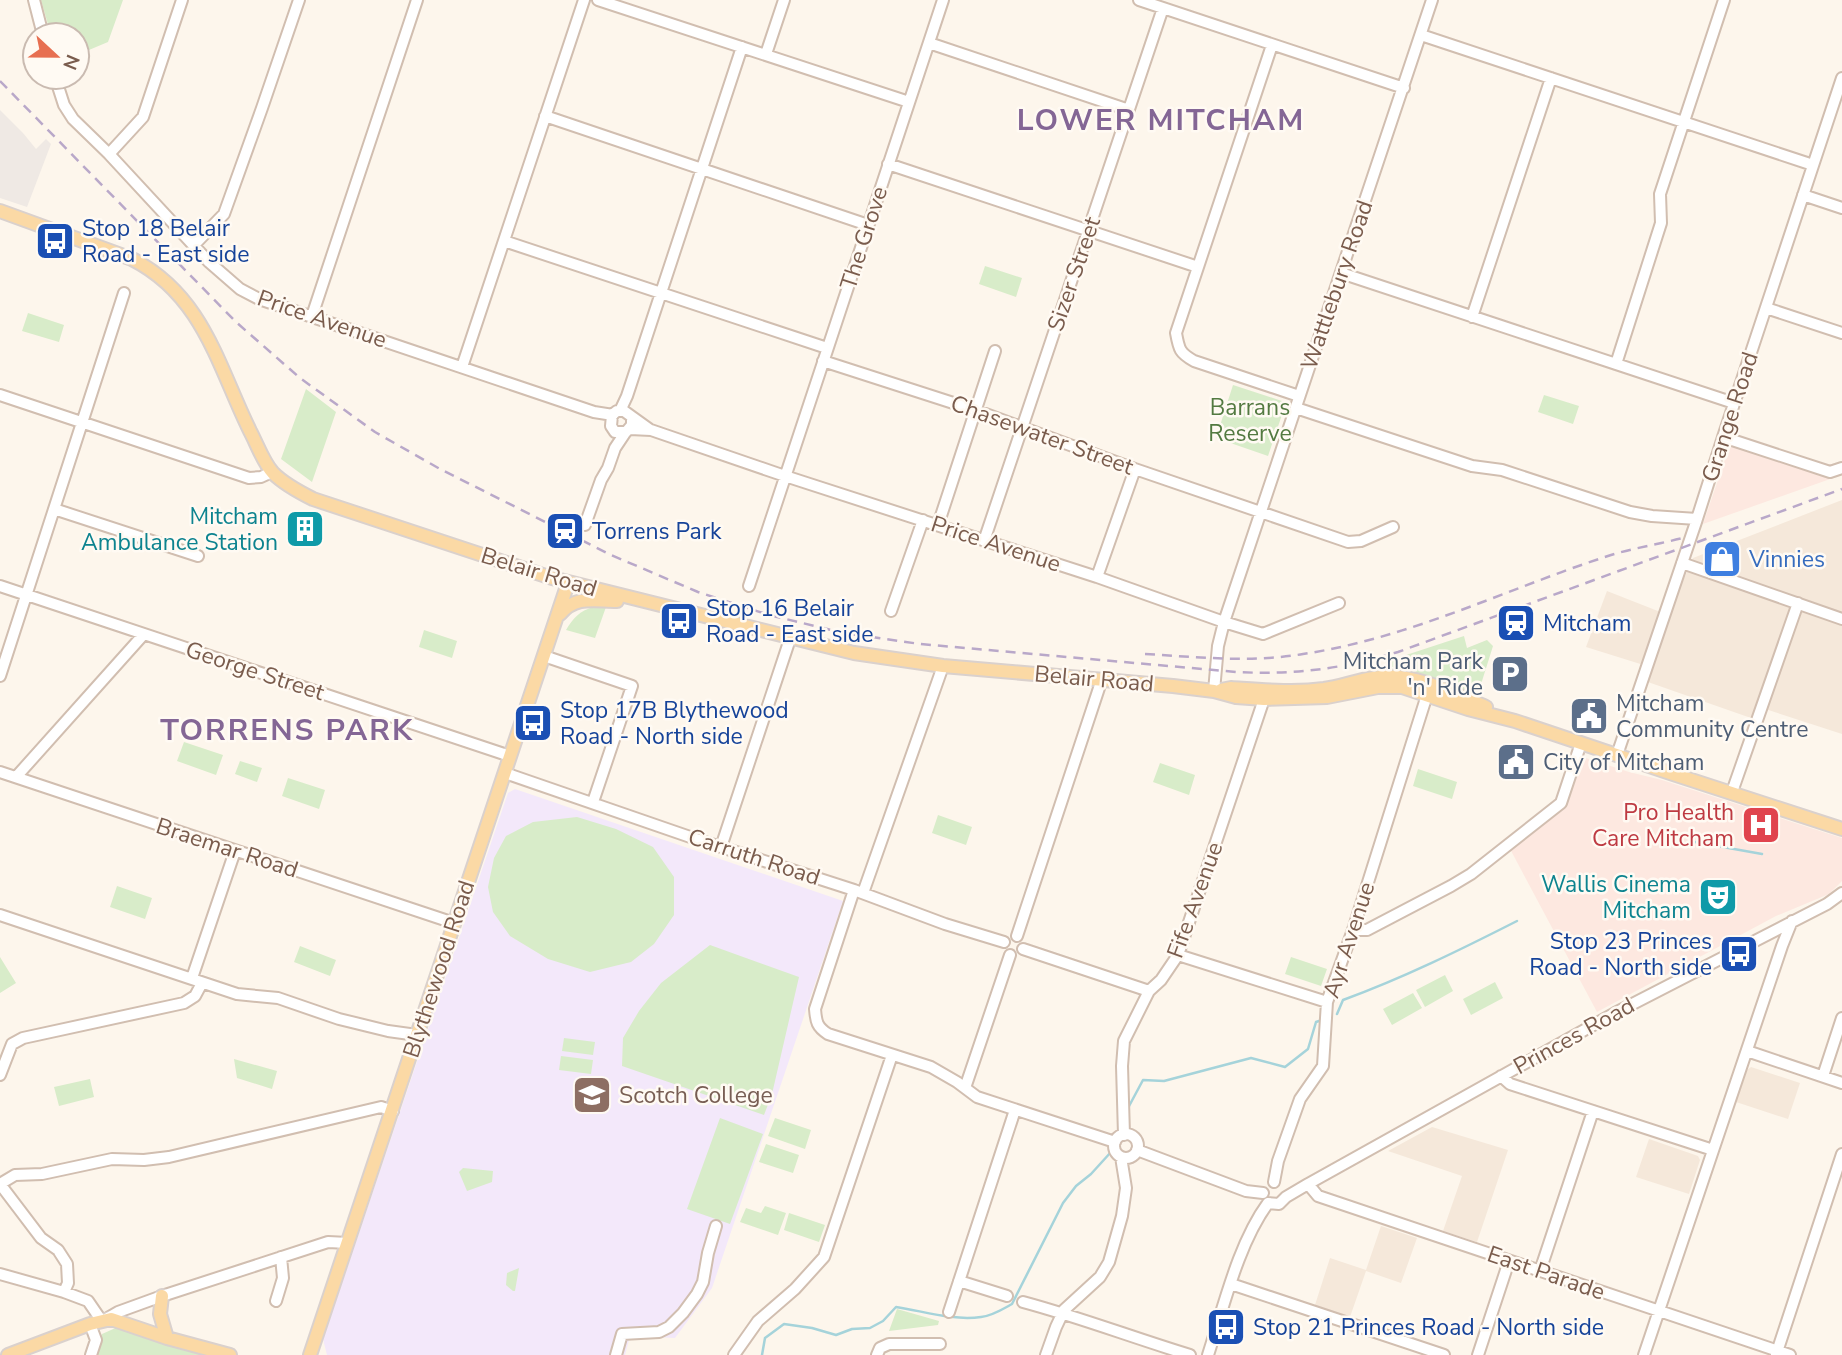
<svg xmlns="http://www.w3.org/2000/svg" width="1842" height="1355" viewBox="0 0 1842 1355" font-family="'Nunito Sans',sans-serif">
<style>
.residential{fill:#f5e8da}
.commercial{fill:#fde8e0}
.industrial{fill:#efe9e4}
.education{fill:#f3e8fa}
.green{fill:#d8ecc9}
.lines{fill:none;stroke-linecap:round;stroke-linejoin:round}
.stream{stroke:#a5d3da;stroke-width:2.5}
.minor-casing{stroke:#d1beb0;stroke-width:14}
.major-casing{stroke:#dad1cd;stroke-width:16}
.minor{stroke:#fff;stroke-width:10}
.major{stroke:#fbd9a5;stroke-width:12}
.rail{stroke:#b9a8c9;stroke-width:2.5;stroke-dasharray:10 7;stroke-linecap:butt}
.labels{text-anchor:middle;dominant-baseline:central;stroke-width:5;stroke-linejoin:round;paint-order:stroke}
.transit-label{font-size:23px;fill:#164399;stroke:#fffaf3;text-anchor:start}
.street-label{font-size:23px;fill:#7a5c4d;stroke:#fffaf3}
.park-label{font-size:23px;fill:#537a41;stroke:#fffaf3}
.culture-label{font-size:23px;fill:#0d838f;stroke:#fffaf3;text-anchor:end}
.shop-label{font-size:23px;fill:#366cbe;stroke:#fffaf3;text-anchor:start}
.service-label{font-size:23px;fill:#4e5e75;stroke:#fffaf3;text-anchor:start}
.health-label{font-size:23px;fill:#be3a42;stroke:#fffaf3;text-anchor:end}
.education-label{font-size:23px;fill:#785e54;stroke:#fffaf3;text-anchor:start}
.district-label{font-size:30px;font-weight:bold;letter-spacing:2px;fill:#846695;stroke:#fffaf3}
</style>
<rect width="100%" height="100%" fill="#fdf6ec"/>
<path class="residential" d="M1842 500V734L1756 706 1751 718 1645 681 1650 667 1586 647 1607 591 1668 615 1693 558Z
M1751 1067 1800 1083 1788 1119 1736 1102 1747 1070Z
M1432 1127 1508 1150 1477 1242 1443 1231 1462 1176 1388 1151Z
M1649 1139 1698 1156 1700 1160 1689 1194 1636 1177Z
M1381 1226 1417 1238 1401 1283 1366 1271 1350 1317 1315 1305 1330 1258 1366 1270Z"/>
<path class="commercial" d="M1730 445 1833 478 1703 524Z
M1583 757 1629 772 1662 780 1842 838V881L1829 894 1776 916 1597 1012 1509 847 1567 802Z"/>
<path class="industrial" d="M0 110 23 133 36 149 46 139 51 144 27 207 0 198Z"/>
<path class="education" d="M515 789 843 901 712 1288 675 1338 630 1336 625 1355H327L323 1339 508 793Z"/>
<path class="green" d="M41 0H123L108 42 77 55V35H51Z
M985 266 1022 278 1016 297 979 284Z
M28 313 64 325 59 342 22 331Z
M1233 385 1282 401 1285 406 1268 456 1216 438Z
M306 389 336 412 312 482 281 459Z
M1544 395 1579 406 1573 424 1538 412Z
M593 607H606L595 638 566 630C573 618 580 611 593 607Z
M424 630 457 641 452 658 419 647Z
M1464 636 1467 648 1487 640 1493 646 1477 697 1399 671 1383 661 1400 657Z
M184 742 223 755 216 775 177 761Z
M240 761 262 768 257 782 235 774Z
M1160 763 1195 775 1189 795 1153 782Z
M1418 769 1457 782 1452 799 1413 786Z
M288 778 325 790 319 809 282 796Z
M938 815 972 827 966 845 932 833Z
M577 817 616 829 653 847 674 877V915L654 944 631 962 590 972 548 959 510 936 493 912 488 887 494 858 506 836 533 822Z
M117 886 152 898 145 919 110 907Z
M710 945 799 977 772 1094 764 1115 622 1066 623 1038 639 1011 661 983Z
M300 946 336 960 330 976 294 962Z
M0 957 16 983 0 993Z
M1291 957 1327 969 1321 986 1285 974Z
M1445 975 1453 991 1425 1007 1416 990Z
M1495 982 1503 998 1471 1015 1463 999Z
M1413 993 1422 1008 1392 1025 1383 1009Z
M564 1038 595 1042 593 1055 562 1051Z
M561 1056 593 1060 591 1074 559 1070Z
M234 1059 277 1071 272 1089 237 1078Z
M90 1079 94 1097 59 1106 54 1087Z
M720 1118 763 1134 730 1224 687 1209Z
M775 1118 811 1130 805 1149 768 1136Z
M766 1144 799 1155 793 1173 759 1162Z
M463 1168 493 1171 492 1182 467 1191 459 1172Z
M765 1206 786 1213 778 1235 740 1222 746 1208 761 1213Z
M789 1213 825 1225 819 1242 784 1230Z
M519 1268 515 1291H513L506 1285 507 1273Z
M897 1309 939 1321 938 1325 889 1331Z
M120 1326 209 1355H95L102 1334Z"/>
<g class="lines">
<path class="stream" d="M1695 842 1762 854
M1337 1014 1343 1000C1403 978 1460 950 1517 921
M1128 1108 1143 1080 1164 1081 1251 1058 1285 1067 1308 1049 1316 1022 1322 1020
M762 1355 765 1338 784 1324 812 1328 836 1335 852 1329 870 1328 883 1321 896 1307C923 1311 953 1321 981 1317 992 1316 1003 1309 1012 1304L1063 1203 1076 1186 1091 1174 1111 1152"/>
<g class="minor-casing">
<path id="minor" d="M34 0 43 35
M598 0 909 102
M1139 0 1404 88
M1421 35 1813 165
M929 43 1129 110
M1272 45 1176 333C1179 350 1180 353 1194 361L1299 396
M766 54 784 0
M55 77 64 105 73 119 109 154 209 262 240 289 259 299 594 412 613 415
M545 116 868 225
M109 154 143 117 182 0
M888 164 1198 267
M1803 195 1842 208
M504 241 827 348
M194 245 224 214 262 108 299 0
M1341 273 1734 403
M1766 308 1842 333
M312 316 417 0
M1472 317 1551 78
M823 361 975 410 1135 469 1348 542 1361 541 1393 527
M1616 364 1661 223 1660 194 1724 0
M462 367 584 0
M0 395 249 478 261 477 272 472
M1296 408 1472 466 1502 470 1630 512 1652 516 1697 519
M620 411 627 396 742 47
M632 418V425L626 432H615L611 426 612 415 617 411H624L649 429
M630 429 651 430 785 476 1097 577 1224 622 1263 634 1339 603
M1723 437 1830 472 1842 468
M54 509 198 556
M585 525 601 480 608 468 615 448 625 433
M938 525 995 351
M984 541 1163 8
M1682 563 1842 619
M1097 577 1135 469
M0 586 510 756
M749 586 943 0
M891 611 923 520
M544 656 632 686 593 802
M0 676 124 293
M1214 691 1218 646 1224 622 1432 0
M1617 755 1696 522 1723 437 1842 78
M0 772 454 923
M505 773 696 839 854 890 945 924 1004 942
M16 777 144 634
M1732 792 1798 603
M721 847 790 639
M854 890 815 1009C816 1022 817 1027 828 1034L931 1067 957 1082 977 1097 1115 1142
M863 893 943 666
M0 915 237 994 278 998 339 1019 388 1031 417 1035
M1353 930H1367L1451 886 1471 874 1561 803 1581 743
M1017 936 1102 679
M1023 949 1149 991
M1178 955 1327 1002
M192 978 235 851
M1747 1051 1842 1083
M0 1075 12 1044 23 1038 184 1003 195 996 202 983
M1501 1076 1510 1084 1713 1150
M1823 1076 1842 1018
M965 1088 1010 955
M1114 1146a12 12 0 1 1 24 0a12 12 0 1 1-24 0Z
M1124 1135 1122 1066 1124 1041 1149 991 1161 980 1178 955 1264 699
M1137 1150 1246 1191 1263 1193
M1274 1182 1278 1161 1300 1099 1323 1066 1327 1002 1353 930 1427 695
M0 1184 15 1175 42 1174 112 1159 144 1160 169 1157 381 1107 393 1111
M0 1184 41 1238 58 1250 67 1264 68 1283 64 1292
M1308 1184 1318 1196 1790 1355
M1268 1203 1279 1204 1286 1197 1308 1184 1615 1013 1827 904 1842 893
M1540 1271 1593 1111
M0 1274 64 1292 88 1301 101 1320
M959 1281 1007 1296
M1231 1284 1444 1355
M276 1301 283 1278 281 1257
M1023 1302C1079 1317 1134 1338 1190 1355
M949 1312 1015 1110
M106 1319 118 1312 162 1296 328 1242 348 1243
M90 1324 96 1340 91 1355
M616 1355 622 1334 659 1332 669 1327 683 1313 697 1294 703 1282 708 1253 716 1226
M734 1355 758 1321 795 1289 824 1257 892 1055
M877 1355 880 1348 889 1344H940
M1046 1355 1056 1327 1064 1310 1100 1277 1109 1262 1122 1216 1126 1188 1121 1157
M1208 1355C1224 1306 1238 1244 1268 1203
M1478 1355 1509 1261
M1644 1355 1782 946 1792 921
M1776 1355 1842 1154"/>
</g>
<g class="major-casing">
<path id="major" d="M0 211 132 259C203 295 218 366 250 431 257 444 263 462 273 473 284 484 299 492 313 499L552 578 854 653 943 666 1173 686 1214 691 1236 697 1264 699 1327 697 1378 687H1402L1468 709 1515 721 1673 774 1842 829
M560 614C576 595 594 601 617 601
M1221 690 1231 688C1262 690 1294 693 1324 689 1349 685 1373 674 1399 677 1428 680 1460 696 1486 707
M162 1296 160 1314 167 1338
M8 1355 90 1324 111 1319 167 1338 230 1355
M310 1355 568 583"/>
</g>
<use href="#minor" class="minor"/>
<use href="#major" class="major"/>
<path class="rail" d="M0 81 236 322 300 378 375 432 440 469 611 555 698 592 769 615 844 633 920 644 1236 672C1293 675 1343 669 1398 652L1842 489
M1145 654C1198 657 1251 663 1303 654 1411 638 1508 588 1611 555 1634 548 1659 544 1683 538"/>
</g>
<defs>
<g id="bus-square" transform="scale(2.0125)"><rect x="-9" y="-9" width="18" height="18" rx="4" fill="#1a4fb4" stroke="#fffaf3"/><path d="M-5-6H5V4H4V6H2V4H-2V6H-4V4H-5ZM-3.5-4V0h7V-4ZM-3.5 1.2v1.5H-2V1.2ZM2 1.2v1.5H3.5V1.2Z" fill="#fff"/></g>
<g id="building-square" transform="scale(2.0125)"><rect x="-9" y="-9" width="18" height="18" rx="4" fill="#0f9aa8" stroke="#fffaf3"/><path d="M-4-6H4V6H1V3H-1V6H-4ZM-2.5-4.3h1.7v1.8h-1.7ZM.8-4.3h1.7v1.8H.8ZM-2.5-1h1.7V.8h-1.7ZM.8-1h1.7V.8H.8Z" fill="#fff"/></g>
<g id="station-square" transform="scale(2.0125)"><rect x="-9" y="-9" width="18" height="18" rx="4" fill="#1a4fb4" stroke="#fffaf3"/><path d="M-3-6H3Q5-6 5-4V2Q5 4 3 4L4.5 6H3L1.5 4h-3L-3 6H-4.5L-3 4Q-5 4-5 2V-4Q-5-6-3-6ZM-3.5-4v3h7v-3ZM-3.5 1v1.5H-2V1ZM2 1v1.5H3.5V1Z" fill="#fff"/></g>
<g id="shop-square" transform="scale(2.0125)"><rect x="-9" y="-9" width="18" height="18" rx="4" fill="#3f7fe0" stroke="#fffaf3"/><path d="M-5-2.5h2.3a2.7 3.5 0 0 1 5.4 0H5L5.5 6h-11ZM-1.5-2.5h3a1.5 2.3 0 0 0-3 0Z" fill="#fff"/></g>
<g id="parking-square" transform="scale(2.0125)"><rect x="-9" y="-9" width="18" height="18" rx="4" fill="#5c6f8a" stroke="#fffaf3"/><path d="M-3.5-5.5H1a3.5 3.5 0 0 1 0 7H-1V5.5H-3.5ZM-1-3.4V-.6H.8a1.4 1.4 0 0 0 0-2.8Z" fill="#fff"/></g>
<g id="civic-square" transform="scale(2.0125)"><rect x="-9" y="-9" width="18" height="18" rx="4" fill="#5c6f8a" stroke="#fffaf3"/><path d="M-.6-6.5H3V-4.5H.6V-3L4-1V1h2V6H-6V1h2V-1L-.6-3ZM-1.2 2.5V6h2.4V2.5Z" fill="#fff"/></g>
<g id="hospital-square" transform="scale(2.0125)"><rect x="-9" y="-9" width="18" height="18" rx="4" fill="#e0444e" stroke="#fffaf3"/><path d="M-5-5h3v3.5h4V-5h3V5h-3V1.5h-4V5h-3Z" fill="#fff"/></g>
<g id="theatre-square" transform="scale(2.0125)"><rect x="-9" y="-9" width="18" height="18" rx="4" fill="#0f9aa8" stroke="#fffaf3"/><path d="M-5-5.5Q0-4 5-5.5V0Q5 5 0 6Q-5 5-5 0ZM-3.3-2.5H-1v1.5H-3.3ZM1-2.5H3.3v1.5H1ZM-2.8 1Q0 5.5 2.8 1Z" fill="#fff"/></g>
<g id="university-square" transform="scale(2.0125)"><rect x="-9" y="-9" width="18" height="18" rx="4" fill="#8d6e63" stroke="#fffaf3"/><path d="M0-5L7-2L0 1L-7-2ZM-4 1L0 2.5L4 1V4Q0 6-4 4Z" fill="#fff"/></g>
</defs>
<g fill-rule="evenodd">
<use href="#bus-square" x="55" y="241"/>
<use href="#building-square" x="305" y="529"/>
<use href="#station-square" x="565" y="531"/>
<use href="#shop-square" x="1722" y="559"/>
<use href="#bus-square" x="679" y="621"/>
<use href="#station-square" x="1516" y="623"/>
<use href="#parking-square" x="1510" y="674"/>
<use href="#civic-square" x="1589" y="716"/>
<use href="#bus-square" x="533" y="723"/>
<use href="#civic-square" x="1516" y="762"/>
<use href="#hospital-square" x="1761" y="825"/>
<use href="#theatre-square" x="1718" y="897"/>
<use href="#bus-square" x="1739" y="954"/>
<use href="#university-square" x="592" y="1095"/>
<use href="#bus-square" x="1226" y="1327"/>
</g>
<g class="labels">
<g class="transit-label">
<text x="82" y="228">Stop 18 Belair<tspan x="82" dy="26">Road - East side</tspan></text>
<text x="592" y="531">Torrens Park</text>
<text x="706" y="608">Stop 16 Belair<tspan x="706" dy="26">Road - East side</tspan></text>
<text x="1543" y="623">Mitcham</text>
<text x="560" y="710">Stop 17B Blythewood<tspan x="560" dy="26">Road - North side</tspan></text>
<text x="1712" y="941" text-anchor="end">Stop 23 Princes<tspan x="1712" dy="26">Road - North side</tspan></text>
<text x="1253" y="1327">Stop 21 Princes Road - North side</text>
</g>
<g class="street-label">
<text transform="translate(864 238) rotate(-72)">The Grove</text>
<text transform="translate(1074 274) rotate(-71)">Sizer Street</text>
<text transform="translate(1337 285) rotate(-71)">Wattlebury Road</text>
<text transform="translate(322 319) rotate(19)">Price Avenue</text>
<text transform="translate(1730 417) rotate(-72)">Grange Road</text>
<text transform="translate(1042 435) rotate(20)">Chasewater Street</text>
<text transform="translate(996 544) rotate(18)">Price Avenue</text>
<text transform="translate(539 572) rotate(17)">Belair Road</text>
<text transform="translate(255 671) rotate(18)">George Street</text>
<text transform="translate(1094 679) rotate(5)">Belair Road</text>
<text transform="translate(227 848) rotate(18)">Braemar Road</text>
<text transform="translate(754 857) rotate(18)">Carruth Road</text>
<text transform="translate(1195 900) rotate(-70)">Fife Avenue</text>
<text transform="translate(1349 940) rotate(-72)">Ayr Avenue</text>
<text transform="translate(439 969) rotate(-72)">Blythewood Road</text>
<text transform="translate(1574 1036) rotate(-29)">Princes Road</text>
<text transform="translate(1546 1273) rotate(19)">East Parade</text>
</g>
<g class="park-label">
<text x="1250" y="407">Barrans<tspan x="1250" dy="26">Reserve</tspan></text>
</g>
<g class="culture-label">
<text x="278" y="516">Mitcham<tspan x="278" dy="26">Ambulance Station</tspan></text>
<text x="1691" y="884">Wallis Cinema<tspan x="1691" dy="26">Mitcham</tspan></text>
</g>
<g class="shop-label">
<text x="1749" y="559">Vinnies</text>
</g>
<g class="service-label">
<text x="1483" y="661" text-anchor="end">Mitcham Park<tspan x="1483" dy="26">'n' Ride</tspan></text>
<text x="1616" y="703">Mitcham<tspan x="1616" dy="26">Community Centre</tspan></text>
<text x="1543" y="762">City of Mitcham</text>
</g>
<g class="health-label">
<text x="1734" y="812">Pro Health<tspan x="1734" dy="26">Care Mitcham</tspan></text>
</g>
<g class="education-label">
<text x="619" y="1095">Scotch College</text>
</g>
<g class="district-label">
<text x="1161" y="120">LOWER MITCHAM</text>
<text x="287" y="730">TORRENS PARK</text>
</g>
</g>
<g transform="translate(56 56) rotate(112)"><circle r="33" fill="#fffaf3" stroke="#cabbb1" stroke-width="2"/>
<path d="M0-5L12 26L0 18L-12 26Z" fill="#e76f51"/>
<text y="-10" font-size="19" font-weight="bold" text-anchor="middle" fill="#7a5c4d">N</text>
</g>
</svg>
